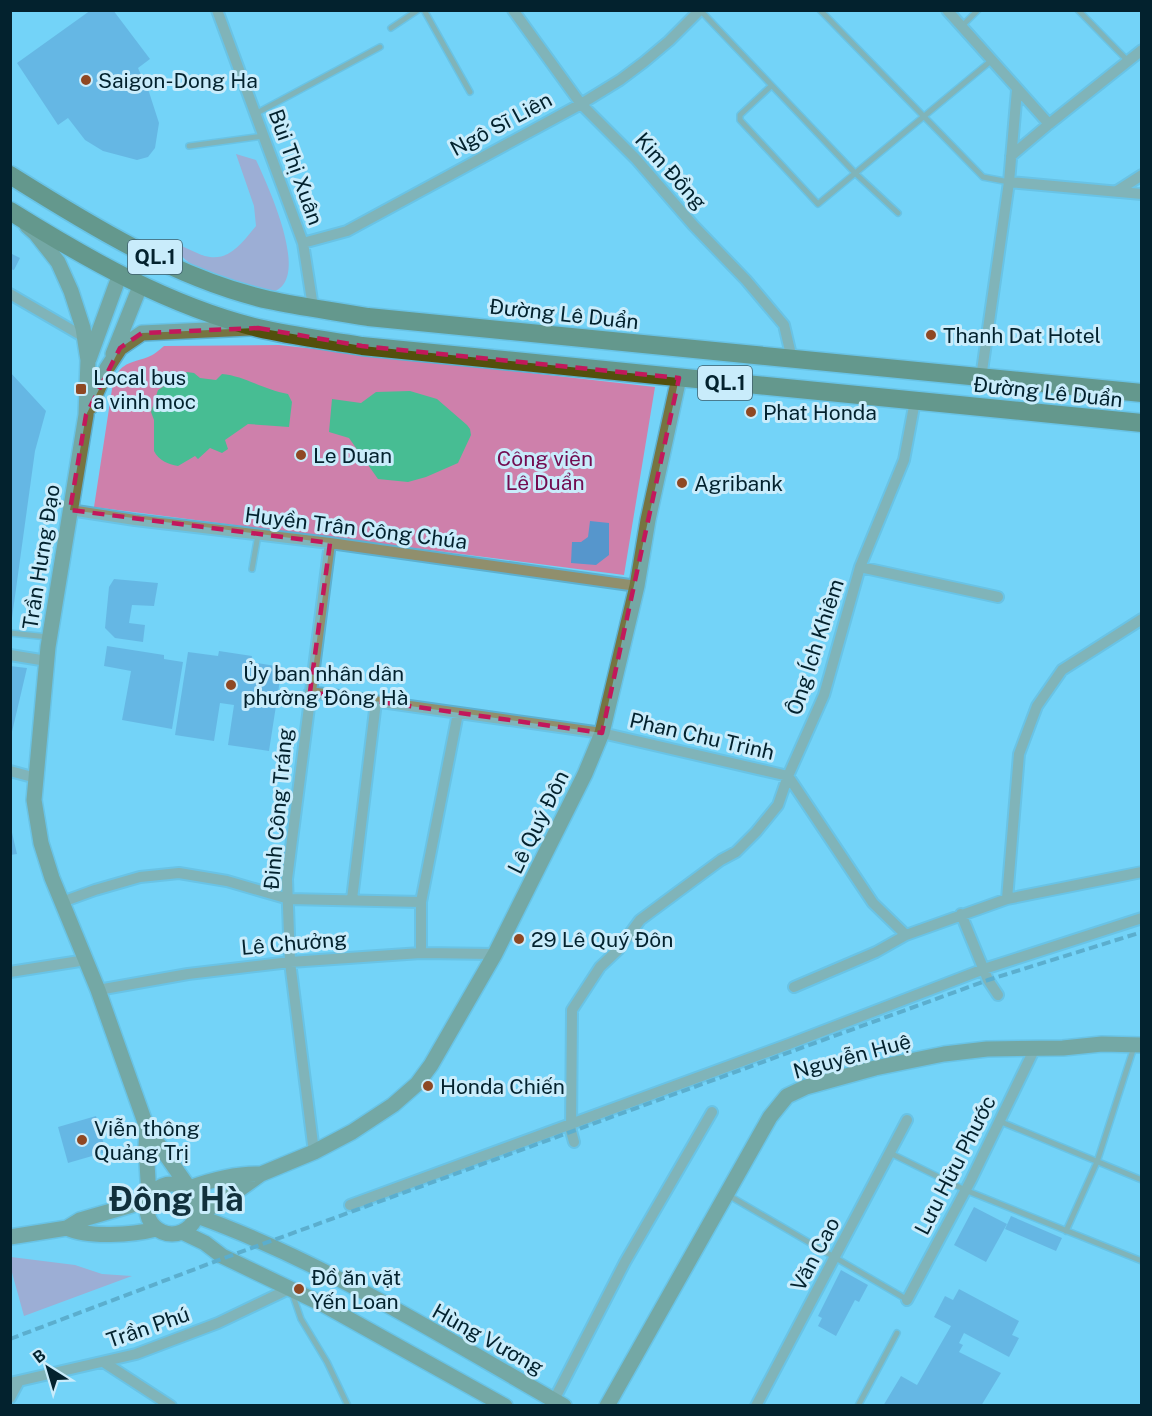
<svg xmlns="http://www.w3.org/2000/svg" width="1152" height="1416" viewBox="0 0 1152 1416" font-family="'Public Sans',sans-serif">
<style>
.green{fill:#ce80ab}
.water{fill:#47bd93}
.building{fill:#5696cc}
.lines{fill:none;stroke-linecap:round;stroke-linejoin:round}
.lane-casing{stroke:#5db0d0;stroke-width:8}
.street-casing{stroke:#5db0d0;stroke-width:14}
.secondary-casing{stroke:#5db0d0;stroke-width:18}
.highway-casing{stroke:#5db0d0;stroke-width:21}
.lane{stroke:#908f6d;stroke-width:5}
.street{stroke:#908f6d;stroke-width:10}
.secondary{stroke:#767441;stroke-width:15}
.highway{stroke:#53500c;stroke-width:18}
.rail{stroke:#3f819b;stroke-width:4;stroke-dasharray:9 4.5;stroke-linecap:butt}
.marked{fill:none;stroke:#c2185b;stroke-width:4.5;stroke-dasharray:12 8;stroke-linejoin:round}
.poi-dot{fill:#8f4823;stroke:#c9ecfb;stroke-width:2}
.labels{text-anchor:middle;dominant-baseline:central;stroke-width:6;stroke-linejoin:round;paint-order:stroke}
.shield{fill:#c9ecfb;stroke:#3e5f6c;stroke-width:1.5}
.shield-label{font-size:20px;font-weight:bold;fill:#03222e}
.poi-label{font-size:21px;fill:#03222e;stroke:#c9ecfb;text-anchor:start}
.street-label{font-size:21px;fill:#03222e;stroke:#c9ecfb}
.park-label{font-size:21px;fill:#720d51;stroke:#c9ecfb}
.town-label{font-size:33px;font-weight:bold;fill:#11303c;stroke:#c9ecfb}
</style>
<rect width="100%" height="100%" fill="#73d3f8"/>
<path class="green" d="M236 154 256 160C267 184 322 299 259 293 250 292 241 287 233 283 209 274 190 269 175 248L179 245C188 248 200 256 210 257 231 260 244 240 256 226L254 206Z
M279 345 655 387 624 575 94 507 112 389C119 362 126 365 148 357 154 355 159 350 164 346Z
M11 1257 75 1265 102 1274 132 1276 24 1316 11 1269Z"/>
<path class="water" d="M187 372 194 373 200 378 216 380 222 374C245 376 264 390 288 394L292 402 289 427 248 424 225 440 228 449 222 453 210 448 198 459 195 456 178 466C168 464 159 461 154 451V420L151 412 158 390Z
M410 391 437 399 467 425 470 429 471 435 458 463 426 477 408 482 378 479 349 438 329 432 332 399 361 403 376 392Z"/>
<path class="building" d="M91 10H113L150 59 138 68 149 92 159 123 155 148 148 157 137 160 103 151 85 140 68 118 58 125 17 63Z
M10 253 20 258 14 270 10 269Z
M10 372 46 411 35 451 12 618Z
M590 521 609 523V555L596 565 571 563 572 542H581L588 537Z
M114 579 158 583 154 606 132 605 129 623 145 625 143 642 115 638 105 628 109 587Z
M107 646 164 655V659L183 662 172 729 122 720 131 671 104 666Z
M219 651 252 656 251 662 282 667 269 751 228 745 234 705 220 703 214 741 175 735 188 652 218 656Z
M10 666 27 668 11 736H10Z
M10 824 17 854 10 855Z
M96 1116 106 1152 68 1163 58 1127Z
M974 1207 1007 1224 986 1262 954 1245Z
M1011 1216 1062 1238 1056 1251 1005 1229Z
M841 1270 868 1285 859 1302 855 1300 836 1336 818 1326 822 1318 818 1316Z
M959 1289 1019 1321 1012 1335 1019 1338 1009 1357 964 1333 959 1343 963 1345 959 1352 1001 1373 981 1406H883L901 1376 917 1385 951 1326 934 1317 945 1296 953 1300Z"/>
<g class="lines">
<g class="lane-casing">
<path id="lane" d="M424 10 470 92
M700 10 856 174 898 213
M820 10 983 177 1009 182
M1078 10 1127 60
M962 26 978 10
M391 28 418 10
M771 86 740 115V120L818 204 992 60
M255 114 380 47
M189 146 264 136
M252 569 258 535
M10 633 48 637
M999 1121 1142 1180
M890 1153 965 1190 1142 1261
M728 1195 906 1299
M1066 1231 1097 1162 1134 1047
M292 1293 301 1319 327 1362 348 1406
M858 1406 897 1333"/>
</g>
<g class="street-casing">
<path id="street" d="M217 10 303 243 313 307
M513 10 581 104 636 159 693 225 746 280 784 325 792 359
M947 10 1049 124 1011 156
M1049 124 1142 50
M1009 182 1142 194
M1117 191 1142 175
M303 243 347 231 581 104 620 80 644 62 669 41 700 10
M10 294 84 337
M981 378 1009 182 1017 90
M70 510 135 520 330 543 637 586
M860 567 998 597
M10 655 47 661
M310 692 602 733 788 776 873 903 906 935 1007 899 1142 872
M10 771 36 778
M352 899 376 702
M1007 899 1019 754 1037 706 1062 670 1142 619
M62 902 95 890 140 877 179 873 227 881 289 899 421 902
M961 914 988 980 998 995
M421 953V902L458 713
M10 972 86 960
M794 987 876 952 906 935
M98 990 188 974 290 962 421 953 495 954
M574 1142 571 1131 572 1010 600 967 618 950 640 920 721 860 736 852 756 832 778 805 788 776 824 695 860 567 904 460 915 401
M314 1152 290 962 287 879 330 543
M350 1205 789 1044 984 969 1142 918
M907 1300 971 1180 1035 1048
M105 1363 171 1406
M10 1383 136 1354 218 1323 291 1288
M10 1398 18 1383
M554 1400 625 1262 712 1112
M756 1406 907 1120"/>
</g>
<g class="secondary-casing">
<path id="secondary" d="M27 226 36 234 58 262 71 291 83 328 88 360 86 415 48 647 34 800 41 843 52 878 98 990 147 1128 189 1188C211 1180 237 1173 261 1174
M113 354 141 284
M89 359 120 274
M90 407 107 368 120 348 142 333 250 328
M147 1209a25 25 0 1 1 50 0a25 25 0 1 1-50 0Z
M67 1228C88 1238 133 1235 156 1229
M182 1232 205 1243 222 1256 324 1305 505 1406
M10 1237 67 1228 80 1220 132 1205 149 1196 146 1147 147 1128
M564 1406C446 1339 325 1262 197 1216L205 1210 222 1202 261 1174 314 1152 352 1132 393 1105 417 1084 431 1065 495 954 585 774 602 733 637 586 648 520 679 378
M607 1406 770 1117 787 1096 806 1087 875 1068 944 1054 987 1049 1063 1048 1102 1044 1142 1045"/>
</g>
<g class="highway-casing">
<path id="highway" d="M10 175C88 224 178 280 269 300 301 307 335 311 368 317L1142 393
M10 211C87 259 169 306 258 328 292 336 327 340 362 346L1142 423"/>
</g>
<use href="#lane" class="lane"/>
<use href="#street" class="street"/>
<use href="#secondary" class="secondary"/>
<use href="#highway" class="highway"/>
<path class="rail" d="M10 1339 227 1257 988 980 1142 932"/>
</g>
<path d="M0 0H1152V1416H0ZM258 328 362 346 679 378 602 733 310 692 330 543 70 510 86 415 120 348 142 333Z" fill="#73d3f8" fill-opacity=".55" fill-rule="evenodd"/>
<path class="marked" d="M258 328 362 346 679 378 602 733 310 692 330 543 70 510 86 415 120 348 142 333Z"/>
<g class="poi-dot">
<circle cx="86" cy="80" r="6"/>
<circle cx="931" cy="335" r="6"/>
<rect x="75" y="383" width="12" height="12" rx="3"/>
<circle cx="751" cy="412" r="6"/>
<circle cx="301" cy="455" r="6"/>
<circle cx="682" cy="483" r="6"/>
<circle cx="231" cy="685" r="6"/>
<circle cx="519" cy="939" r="6"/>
<circle cx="428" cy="1086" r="6"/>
<circle cx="82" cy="1140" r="6"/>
<circle cx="299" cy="1289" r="6"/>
</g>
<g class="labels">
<g class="shield">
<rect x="128" y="240" width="54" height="34" rx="4.5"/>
<rect x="698" y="366" width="54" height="34" rx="4.5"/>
</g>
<g class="shield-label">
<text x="155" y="257">QL.1</text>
<text x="725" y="383">QL.1</text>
</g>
<g class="poi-label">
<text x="98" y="80">Saigon-Dong Ha</text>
<text x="943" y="335">Thanh Dat Hotel</text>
<text x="93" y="377">Local bus<tspan x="93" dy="24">a vinh moc</tspan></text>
<text x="763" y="412">Phat Honda</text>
<text x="313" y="455">Le Duan</text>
<text x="694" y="483">Agribank</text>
<text x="243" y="673">Ủy ban nhân dân<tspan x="243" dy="24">phường Đông Hà</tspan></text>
<text x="531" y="939">29 Lê Quý Đôn</text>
<text x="440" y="1086">Honda Chiến</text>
<text x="94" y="1128">Viễn thông<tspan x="94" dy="24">Quảng Trị</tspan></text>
<text x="311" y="1277">Đồ ăn vặt<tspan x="311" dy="24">Yến Loan</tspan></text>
</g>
<g class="street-label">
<text transform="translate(501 124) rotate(-28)">Ngô Sĩ Liên</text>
<text transform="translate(296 167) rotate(70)">Bùi Thị Xuân</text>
<text transform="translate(671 171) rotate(48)">Kim Đồng</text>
<text transform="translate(564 314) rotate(6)">Đường Lê Duẩn</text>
<text transform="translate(1048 392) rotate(6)">Đường Lê Duẩn</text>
<text transform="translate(356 528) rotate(7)">Huyền Trân Công Chúa</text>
<text transform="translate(41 557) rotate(-81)">Trần Hưng Đạo</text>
<text transform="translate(815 647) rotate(-72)">Ông Ích Khiêm</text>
<text transform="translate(702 736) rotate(13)">Phan Chu Trinh</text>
<text transform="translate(278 809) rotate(-85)">Đinh Công Tráng</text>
<text transform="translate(538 822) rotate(-64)">Lê Quý Đôn</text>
<text transform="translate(294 943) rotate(-5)">Lê Chưởng</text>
<text transform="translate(852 1056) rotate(-15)">Nguyễn Huệ</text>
<text transform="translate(955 1165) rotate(-63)">Lưu Hữu Phước</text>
<text transform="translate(815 1254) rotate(-62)">Văn Cao</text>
<text transform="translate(148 1327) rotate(-19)">Trần Phú</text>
<text transform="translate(488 1339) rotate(29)">Hùng Vương</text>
</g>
<g class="park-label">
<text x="545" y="458">Công viên<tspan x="545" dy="24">Lê Duẩn</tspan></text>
</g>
<g class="town-label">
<text x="176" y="1199">Đông Hà</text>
</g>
</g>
<rect width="1152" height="1416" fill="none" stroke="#03222e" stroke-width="24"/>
<g transform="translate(48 1368) rotate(323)" stroke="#c9ecfb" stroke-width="4.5" paint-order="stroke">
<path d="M0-4.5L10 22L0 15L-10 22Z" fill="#03222e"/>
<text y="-9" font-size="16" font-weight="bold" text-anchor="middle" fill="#03222e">B</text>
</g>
</svg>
